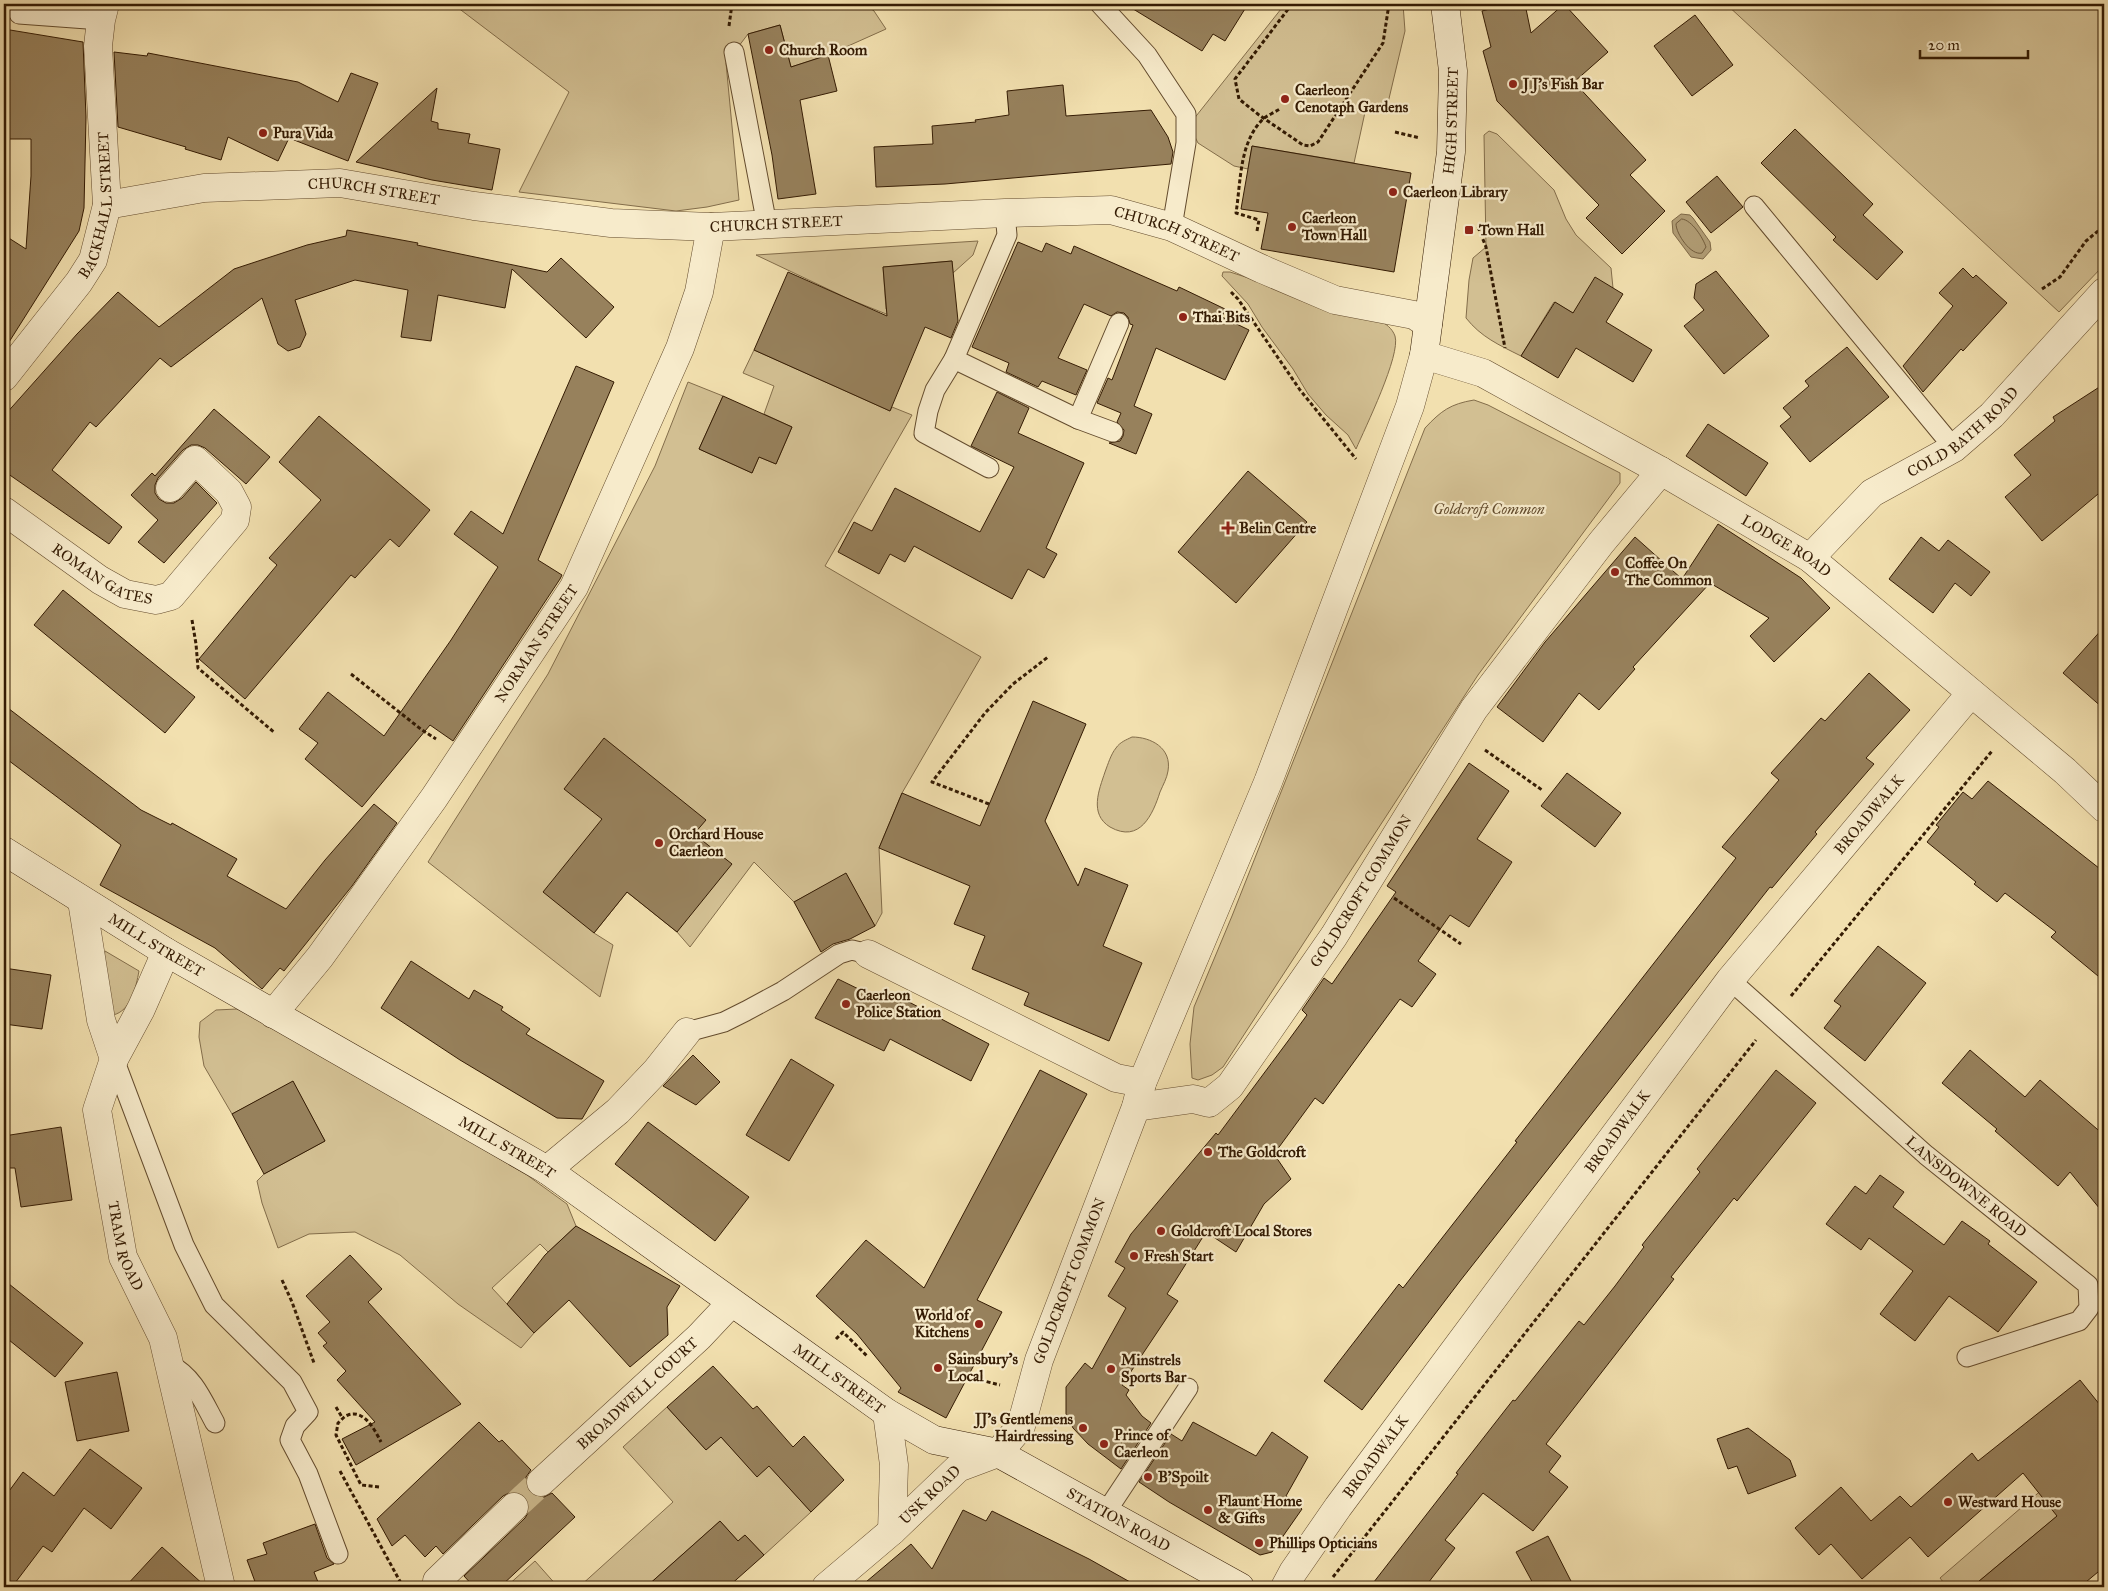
<svg xmlns="http://www.w3.org/2000/svg" width="2108" height="1591" viewBox="0 0 2108 1591" font-family="'IM FELL Great Primer',serif">
<style>
.green{fill:#d2bf92;stroke:#836d4a}
.water{fill:#b19d75;stroke:#7f6947}
.lines{fill:none;stroke-linecap:round;stroke-linejoin:round}
.shore{stroke:#725c3c;stroke-width:1}
.building{fill:#97815c;stroke:#341b03}
.minor-tunnel{stroke:#ccb98d;stroke-width:28;stroke-dasharray:28 14;stroke-linecap:butt}
.service-casing{stroke:#644c2e;stroke-width:21}
.minor-casing{stroke:#644c2e;stroke-width:29}
.tertiary-casing{stroke:#644c2e;stroke-width:29}
.secondary-casing{stroke:#341b03;stroke-width:29}
.path{stroke:#341b03;stroke-width:3;stroke-dasharray:4 2.5;stroke-linecap:butt}
.service{stroke:#f7ebcb;stroke-width:19}
.minor{stroke:#f7ebcb;stroke-width:28}
.tertiary{stroke:#f7ebcb;stroke-width:28}
.secondary{stroke:#f7ebcb;stroke-width:28}
.poi-dot{fill:#8f2418;stroke:#f7ebcb;stroke-width:2}
.labels{text-anchor:middle;dominant-baseline:central;stroke-width:4.5;stroke-linejoin:round;paint-order:stroke}
.poi-label{font-size:15px;font-weight:bold;fill:#341b03;stroke:#f7ebcb;text-anchor:start}
.street-label{font-size:15px;fill:#341b03;stroke:#f7ebcb}
.park-label{font-size:15px;font-style:italic;fill:#634c2e;stroke:#f7ebcb}
</style>
<rect width="100%" height="100%" fill="#f2e0af"/>
<filter id="stains"><feTurbulence type="fractalNoise" baseFrequency=".004" numOctaves="4"/><feColorMatrix values="0 0 0 0 .2 0 0 0 0 .09 0 0 0 0 .02 0 0 0 .5 -.17"/></filter>
<radialGradient id="worn" r=".72"><stop offset=".6" stop-color="#630" stop-opacity="0"/><stop offset="1" stop-color="#630" stop-opacity=".3"/></radialGradient>
<path class="green" d="M453 4H865L874 11 886 29 828 55 791 67 780 25 748 34 726 63 739 200 707 207 676 211 519 192 569 92Z
M1285 4H1403L1405 31 1387 107 1367 103 1354 163 1252 146 1248 169 1234 166 1198 143 1189 125Z
M1726 4H2104V265L2059 312Z
M1489 131 1497 134 1554 190 1566 219 1576 235 1611 268 1613 288 1573 313 1554 302 1521 356C1499 345 1481 337 1466 318L1469 280 1473 258 1486 247 1484 135Z
M978 241 973 255 953 273 952 261 883 267 886 309 910 307 909 323 851 300 756 255Z
M1223 272H1230L1379 320C1386 324 1392 328 1395 336 1401 355 1365 428 1356 449L1348 435 1326 415 1308 394 1293 369 1262 327 1248 304 1222 276Z
M754 350 890 411 892 407 912 415 825 566 981 657 902 793 879 848 882 913 875 926 846 874 794 902 754 862 690 947 677 932 627 892 594 933 613 945 600 997 428 862 548 674 655 466 688 382 723 396 699 449 752 473 759 457 776 464 792 427 764 414 774 386 743 373Z
M1474 400 1488 405 1620 473V483L1478 675 1223 1067 1212 1075 1198 1080 1192 1078 1190 1044 1194 1007 1232 916 1425 428C1441 411 1450 404 1474 400Z
M1132 737C1151 737 1172 748 1168 771 1167 778 1163 785 1160 792 1153 814 1140 844 1110 827 1089 814 1099 790 1105 772 1108 764 1111 754 1116 748 1120 742 1126 740 1132 737Z
M105 951 139 971C136 987 131 1011 113 1015L103 966Z
M237 1009 304 1043 527 1175 567 1204 576 1226 548 1252 540 1244 492 1288 534 1333 521 1348 458 1304 400 1255 355 1232 309 1234 278 1248 262 1203 257 1181 264 1174 325 1141 293 1082 232 1114 204 1066 199 1037 200 1022 216 1010Z
M667 1407 706 1450 721 1437 757 1476 769 1466 811 1512 764 1555 745 1535 738 1541 720 1521 646 1587H579L673 1502 623 1447Z
M2104 1436V1477L1972 1587H1947L1940 1578Z
M535 1561 558 1587H506Z"/>
<path class="water" d="M1681 214 1690 215 1693 218 1710 242 1711 250 1703 259 1691 257 1673 233 1672 221Z"/>
<g class="lines">
<path class="shore" d="M1682 219C1692 220 1703 238 1706 247L1702 253C1691 256 1676 234 1676 224Z"/>
</g>
<path class="building" d="M1125 4H1248L1225 41 1213 34 1202 51Z
M1509 4H1525L1531 33 1564 4 1608 52 1574 82 1646 160 1630 175 1665 211 1622 254 1586 218 1599 205 1497 101 1483 51 1491 47 1482 11Z
M1695 15 1733 65 1692 96 1654 46Z
M780 25 791 67 828 55 837 91 800 100 816 194 778 199 772 155 748 34Z
M4 29 83 42 86 117 84 208 79 231 4 350V235L26 249 31 176V139H4Z
M114 52 147 56 148 53 298 82 338 102 351 73 378 83 348 161 289 138 278 161 228 137 221 160 185 149 186 147 118 127Z
M1063 85 1066 116 1151 110 1168 137 1173 152 1171 164 945 184 876 187 874 147 933 144 932 126 976 122 975 120 1009 115 1007 91Z
M437 88 431 121 438 123V129L470 134 468 143 500 149 492 190 432 180 356 162Z
M1795 129 1873 204 1863 215 1903 252 1877 280 1833 240 1836 237 1761 163Z
M1252 146 1411 173 1394 272 1261 249 1268 213 1241 209Z
M1717 176 1743 207 1711 233 1686 202Z
M347 230 418 243 417 245 547 272 561 258 614 307 586 338 512 269 505 308 438 295 431 341 401 337 408 290 355 280 295 300 306 334 300 347 288 351 278 344 262 298 171 367 160 358 96 427 90 422 52 470 122 527 109 544 4 471V416L77 334 118 292 159 327 234 269 307 245 346 236Z
M1018 242 1042 252 1046 243 1071 254 1074 246 1177 291 1179 287 1225 309 1222 317 1249 330 1225 380 1156 348 1134 406 1152 414 1136 454 1109 443 1120 441 1123 436 1124 430 1117 422 1121 413 1097 403 1108 378 1112 380 1133 325 1130 324 1128 317 1124 313 1117 312 1111 316 1084 304 1058 358 1087 370 1076 395 1042 381 1038 387 1006 372 1009 363 972 347Z
M952 261 958 321 951 338 925 327 890 411 754 350 788 272 887 316 883 267Z
M1963 268 1973 278 1976 275 2007 303 1963 351 1961 349 1923 392 1903 366 1953 306 1939 293Z
M1716 271 1769 336 1724 374 1684 326 1704 310 1694 298 1696 284Z
M1595 277 1623 294 1606 322 1652 350 1633 382 1576 348 1558 378 1521 356 1555 302 1573 313Z
M1847 347 1889 397 1810 462 1780 426 1791 417 1783 408 1809 386 1805 381Z
M576 366 614 382 538 560 562 575 560 579 453 741 430 725 362 807 305 759 318 743 299 729 328 692 384 736 451 640 498 567 454 534 471 511 503 534Z
M2104 384V489L2042 541 2005 497 2031 475 2014 455 2055 421 2053 417Z
M997 392 1029 408 1018 433 1084 463 1046 548 1057 554 1044 578 1028 569 1012 599 914 546 905 562 890 554 879 574 838 552 854 522 872 531 895 488 980 532 1014 467 971 446Z
M723 396 792 427 776 464 759 457 752 473 699 449Z
M214 409 270 457 246 484 205 448 198 445H191L183 450 158 478 155 485V493L159 499 166 503H174L182 498 196 482 217 503 164 563 138 542 158 520 131 495 152 473 155 476Z
M319 416 430 510 399 547 390 539 355 578 351 575 245 699 199 659 277 565 269 558 321 500 279 462Z
M1708 424 1768 463 1746 496 1686 456Z
M1248 471 1307 522 1236 603 1178 552Z
M1718 524 1801 578 1830 608 1774 662 1750 636 1769 618 1710 583 1633 667 1635 669 1599 710 1579 693 1543 742 1497 707 1545 642 1635 537 1682 579Z
M1921 537 1939 551 1948 540 1990 572 1971 596 1955 583 1933 613 1889 579Z
M63 590 195 697 165 733 34 625Z
M2104 627V709L2063 673Z
M1869 673 1910 710 1866 758 1874 764 1815 832 1817 834 1772 888 1770 887 1460 1281 1362 1410 1324 1381 1399 1284 1403 1288 1517 1142 1515 1141 1736 858 1722 847 1779 780 1771 773 1821 718 1825 721Z
M1033 701 1086 724 1045 821 1078 886 1085 868 1128 885 1103 946 1142 963 1109 1041 1024 1005 1029 993 972 969 985 936 954 924 970 886 879 848 902 793 980 826Z
M4 705 141 810 171 825 172 823 237 859 227 876 286 909 325 860 374 804 397 823 352 886 284 971 280 968 262 989 215 948 100 885 121 845 4 757Z
M604 738 706 820 694 834 732 864 677 932 627 892 594 933 543 892 602 819 564 789Z
M1469 763 1509 791 1477 839 1512 862 1469 927 1450 915 1418 961 1436 974 1412 1007 1400 999 1323 1104 1315 1098 1274 1154 1291 1179 1264 1204 1236 1252 1206 1232 1167 1294 1178 1301 1122 1385 1129 1390 1126 1395 1142 1416 1151 1423 1121 1469 1088 1444 1073 1428 1066 1414V1387L1085 1363 1092 1369 1126 1308 1108 1296 1125 1268 1115 1262 1131 1234 1216 1133 1218 1135 1288 1041 1307 1015 1302 1010 1324 978 1332 984 1396 892 1387 886Z
M1567 773 1621 813 1595 847 1541 806Z
M1988 781 2104 872V981L2051 937 2056 932 2005 893 1997 902 1974 884 1976 882 1927 842 1939 827 1936 825 1963 792 1972 799Z
M846 873 875 926 850 939 833 944 821 952 794 902Z
M1878 946 1926 983 1865 1061 1824 1028 1841 1006 1834 1001Z
M411 961 469 999 474 990 503 1007 501 1010 530 1029 526 1034 604 1081 582 1119 557 1118 460 1060 381 1008Z
M4 968 51 975 42 1029 4 1024Z
M838 979 881 1000 886 990 989 1044 971 1081 890 1039 884 1051 815 1018Z
M1970 1050 2025 1097 2040 1080 2104 1135V1214L2070 1172 2058 1186 1995 1131 1997 1129 1942 1083Z
M693 1055 720 1082 696 1105 663 1086Z
M791 1059 834 1085 789 1161 746 1135Z
M1040 1070 1087 1094 977 1300 1002 1312 946 1418 898 1392 901 1388 857 1334 816 1296 866 1240 924 1288Z
M1776 1070 1816 1103 1737 1201 1734 1198 1671 1277 1674 1279 1546 1444 1561 1456 1549 1472 1568 1487 1533 1531 1483 1493 1445 1540 1455 1548 1425 1587H1370L1458 1474 1456 1473 1513 1400 1515 1401 1579 1321 1584 1325 1615 1286 1644 1247 1642 1245 1700 1172 1697 1169Z
M293 1081 325 1141 264 1174 232 1114Z
M648 1122 749 1197 715 1241 615 1164Z
M61 1127 72 1200 21 1207 15 1168H4V1136Z
M1880 1175 1904 1192 1893 1207 1944 1245 1962 1221 1990 1241 1988 1244 2037 1282 1998 1332 1949 1296 1915 1341 1880 1314 1913 1271 1869 1238 1861 1250 1826 1224 1855 1186 1866 1194Z
M576 1226 680 1286 667 1307 668 1335 630 1367 569 1300 534 1333 507 1304 545 1255Z
M350 1255 382 1289 368 1302 461 1404 356 1465 342 1439 375 1422 337 1380 346 1371 323 1346 327 1343 318 1333 330 1322 306 1296Z
M4 1280 83 1343 55 1377 4 1336Z
M713 1366 753 1409 757 1406 793 1447 804 1436 844 1480 811 1512 769 1466 757 1477 721 1437 706 1450 667 1407Z
M117 1372 129 1431 77 1441 65 1382Z
M2080 1380 2104 1410V1567L2080 1587H1972L2057 1516 2023 1473 1928 1557 1910 1537 1862 1579 1831 1544 1819 1555 1795 1528 1841 1487 1871 1521 1900 1496 1911 1507 1972 1453 1978 1461Z
M479 1422 499 1442 502 1440 531 1470 526 1477V1485L530 1493 536 1497H544L552 1493 575 1517 500 1587H474L464 1576 525 1518 529 1511V1504L526 1497 519 1492H511L503 1496 443 1554 436 1546 425 1557 405 1535 392 1546 377 1519Z
M1193 1422 1256 1456 1272 1432 1308 1457 1286 1496 1302 1509 1272 1552 1260 1555 1169 1502 1139 1482 1171 1434 1182 1441Z
M1748 1428 1790 1460 1796 1476 1748 1494 1737 1466 1728 1469 1717 1439Z
M90 1449 142 1488 111 1529 84 1508 52 1552 43 1546 12 1587H4V1498L23 1472 54 1496Z
M963 1510 986 1521 992 1511 1089 1559 1139 1587H860L911 1544 932 1569Z
M720 1521 738 1541 745 1535 764 1555 728 1587H646Z
M315 1524 327 1558 334 1564 314 1572 320 1587H257L247 1560 267 1554 263 1543Z
M1548 1536 1574 1587H1535L1516 1552Z
M162 1547 205 1586V1587H125Z"/>
<g class="lines">
<path class="minor-tunnel" d="M514 1507 541 1482"/>
<g class="service-casing">
<g id="service">
<path d="M1100 4 1147 55 1186 114V143L1172 227"/>
<path d="M19 14 101 20"/>
<path d="M734 52 767 225"/>
<path d="M1754 206 1954 448"/>
<path d="M1005 213 1007 235 954 359 1078 419 1113 432"/>
<path d="M954 359 935 390 928 411 924 433 989 468"/>
<path d="M1078 419 1119 323"/>
<path id="s1" d="M1730 980 1926 1155 2088 1285 2089 1308 2079 1321 1967 1357"/>
<path d="M687 1032 724 1022 746 1011 783 991 839 954 852 950 868 954"/>
<path d="M114 1059 184 1245 214 1305 292 1382 308 1412 295 1426 290 1440 308 1474 338 1554"/>
<path d="M170 1365C193 1376 203 1401 215 1423"/>
<path d="M1106 1512 1188 1388"/>
</g>
</g>
<g class="minor-casing">
<g id="minor">
<path id="s2" d="M107 205 204 188 340 183 474 206 611 223 711 227 1005 213 1111 210 1172 227 1262 269 1335 300 1414 315 1428 324"/>
<path id="s3" d="M4 377 79 282 93 260 107 205 98 46 101 20 105 4"/>
<path id="s4" d="M4 511 100 580 125 594 156 600 171 596 235 520 237 507 229 492 195 460 170 488"/>
<path id="s5" d="M1810 558 1872 493 1954 448 1992 415 2104 292"/>
<path d="M82 901 101 1020 114 1059"/>
<path id="s6" d="M166 952 141 1009 114 1059 97 1110 123 1257 163 1338 221 1587"/>
<path d="M868 954 1116 1078 1142 1083"/>
<path id="s7" d="M273 1014 320 957 434 798 574 587 680 348 699 292 711 227"/>
<path id="s8" d="M1136 1107 1193 1099 1209 1103 1230 1086 1334 936 1474 709 1601 543 1661 471"/>
<path d="M547 1170 618 1111 656 1071 687 1032"/>
<path id="s9" d="M541 1482 699 1337 731 1303"/>
<path d="M437 1581 514 1507"/>
<path id="s10" d="M1285 1587 1293 1572 1338 1507 1730 980 1971 693"/>
</g>
</g>
<g class="tertiary-casing">
<g id="tertiary">
<path d="M887 1413 894 1465 892 1531"/>
<path id="s11" d="M826 1587 892 1531 958 1468 998 1453 1021 1426 1039 1360 1136 1107 1142 1083 1268 782 1410 406 1424 355 1483 373 1661 471 1810 558 2065 771 2104 808"/>
</g>
</g>
<g class="secondary-casing">
<g id="secondary">
<path id="s12" d="M1424 355 1451 152 1453 71 1445 4"/>
<path id="s13" d="M4 851 166 952 547 1170 887 1413 934 1440 998 1453 1240 1587"/>
</g>
</g>
<path class="path" d="M1292 4 1235 79 1239 99 1259 115 1303 145 1310 146 1318 142 1383 43 1389 4
M729 26 732 4
M1395 132 1420 138
M1478 227 1486 247 1505 348
M1257 231 1259 220 1236 213C1241 181 1239 143 1263 119 1268 115 1275 112 1280 109
M2042 289 2060 277 2086 241 2104 226
M1231 292 1238 299 1300 390 1356 459
M192 620 196 644 198 668 275 733
M351 674 422 730 436 739
M1485 750 1542 790
M989 804 932 782 985 713 1013 684 1048 657
M1394 898 1461 944
M1791 996 1992 751
M282 1280 292 1302 314 1363
M836 1339 843 1332 867 1356
M968 1376 976 1379 1000 1385
M336 1407 343 1419
M340 1471 403 1587
M379 1487 361 1485 336 1435 338 1423C341 1421 344 1416 348 1415 364 1409 375 1430 381 1442
M1333 1577 1756 1040
M1734 1587H1745"/>
<use href="#service" class="service"/>
<use href="#minor" class="minor"/>
<use href="#tertiary" class="tertiary"/>
<use href="#secondary" class="secondary"/>
</g>
<g class="poi-dot">
<circle cx="769" cy="50" r="5"/>
<circle cx="1513" cy="84" r="5"/>
<circle cx="1285" cy="99" r="5"/>
<circle cx="263" cy="133" r="5"/>
<circle cx="1393" cy="192" r="5"/>
<circle cx="1292" cy="227" r="5"/>
<rect x="1464" y="225" width="10" height="10" rx="2.5"/>
<circle cx="1183" cy="317" r="5"/>
<path d="M1225.5 520.5h5v5h5v5h-5v5h-5v-5h-5v-5h5z"/>
<circle cx="1615" cy="572" r="5"/>
<circle cx="659" cy="843" r="5"/>
<circle cx="846" cy="1004" r="5"/>
<circle cx="1208" cy="1152" r="5"/>
<circle cx="1161" cy="1231" r="5"/>
<circle cx="1134" cy="1256" r="5"/>
<circle cx="979" cy="1324" r="5"/>
<circle cx="938" cy="1368" r="5"/>
<circle cx="1111" cy="1369" r="5"/>
<circle cx="1083" cy="1428" r="5"/>
<circle cx="1104" cy="1444" r="5"/>
<circle cx="1148" cy="1477" r="5"/>
<circle cx="1948" cy="1502" r="5"/>
<circle cx="1208" cy="1510" r="5"/>
<circle cx="1259" cy="1543" r="5"/>
</g>
<g class="labels">
<g class="poi-label">
<text x="779" y="50">Church Room</text>
<text x="1523" y="84">J J's Fish Bar</text>
<text x="1295" y="90">Caerleon<tspan x="1295" dy="17">Cenotaph Gardens</tspan></text>
<text x="273" y="133">Pura Vida</text>
<text x="1403" y="192">Caerleon Library</text>
<text x="1302" y="218">Caerleon<tspan x="1302" dy="17">Town Hall</tspan></text>
<text x="1479" y="230">Town Hall</text>
<text x="1193" y="317">Thai Bits</text>
<text x="1239" y="528">Belin Centre</text>
<text x="1625" y="563">Coffee On<tspan x="1625" dy="17">The Common</tspan></text>
<text x="669" y="834">Orchard House<tspan x="669" dy="17">Caerleon</tspan></text>
<text x="856" y="995">Caerleon<tspan x="856" dy="17">Police Station</tspan></text>
<text x="1218" y="1152">The Goldcroft</text>
<text x="1171" y="1231">Goldcroft Local Stores</text>
<text x="1144" y="1256">Fresh Start</text>
<text x="969" y="1315" text-anchor="end">World of<tspan x="969" dy="17">Kitchens</tspan></text>
<text x="948" y="1359">Sainsbury's<tspan x="948" dy="17">Local</tspan></text>
<text x="1121" y="1360">Minstrels<tspan x="1121" dy="17">Sports Bar</tspan></text>
<text x="1073" y="1419" text-anchor="end">JJ's Gentlemens<tspan x="1073" dy="17">Hairdressing</tspan></text>
<text x="1114" y="1435">Prince of<tspan x="1114" dy="17">Caerleon</tspan></text>
<text x="1158" y="1477">B'Spoilt</text>
<text x="1218" y="1501">Flaunt Home<tspan x="1218" dy="17">&amp; Gifts</tspan></text>
<text x="1958" y="1502">Westward House</text>
<text x="1269" y="1543">Phillips Opticians</text>
</g>
<g class="street-label">
<text stroke="none"><textPath href="#s12" startOffset="236">HIGH STREET</textPath></text>
<text stroke="none"><textPath href="#s2" startOffset="269">CHURCH STREET</textPath></text>
<text stroke="none"><textPath href="#s3" startOffset="202">BACKHALL STREET</textPath></text>
<text stroke="none"><textPath href="#s2" startOffset="674">CHURCH STREET</textPath></text>
<text stroke="none"><textPath href="#s2" startOffset="1079">CHURCH STREET</textPath></text>
<text stroke="none"><textPath href="#s5" startOffset="200">COLD BATH ROAD</textPath></text>
<text stroke="none"><textPath href="#s11" startOffset="1812">LODGE ROAD</textPath></text>
<text stroke="none"><textPath href="#s4" startOffset="118">ROMAN GATES</textPath></text>
<text stroke="none"><textPath href="#s7" startOffset="455">NORMAN STREET</textPath></text>
<text stroke="none"><textPath href="#s10" startOffset="969">BROADWALK</textPath></text>
<text stroke="none"><textPath href="#s8" startOffset="336">GOLDCROFT COMMON</textPath></text>
<text stroke="none"><textPath href="#s13" startOffset="179">MILL STREET</textPath></text>
<text stroke="none"><textPath href="#s10" startOffset="564">BROADWALK</textPath></text>
<text stroke="none"><textPath href="#s13" startOffset="584">MILL STREET</textPath></text>
<text stroke="none"><textPath href="#s1" startOffset="314">LANSDOWNE ROAD</textPath></text>
<text stroke="none"><textPath href="#s6" startOffset="312">TRAM ROAD</textPath></text>
<text stroke="none"><textPath href="#s11" startOffset="409">GOLDCROFT COMMON</textPath></text>
<text stroke="none"><textPath href="#s13" startOffset="989">MILL STREET</textPath></text>
<text stroke="none"><textPath href="#s9" startOffset="131">BROADWELL COURT</textPath></text>
<text stroke="none"><textPath href="#s10" startOffset="159">BROADWALK</textPath></text>
<text stroke="none"><textPath href="#s11" startOffset="139">USK ROAD</textPath></text>
<text stroke="none"><textPath href="#s13" startOffset="1305">STATION ROAD</textPath></text>
</g>
<g class="park-label">
<text x="1489" y="509">Goldcroft Common</text>
</g>
</g>
<rect width="2108" height="1591" fill="none" stroke="#f2e0af" stroke-width="20"/>
<rect x="5" y="5" width="2098" height="1581" fill="none" stroke="#341b03" stroke-width="2.5"/>
<rect x="10" y="10" width="2088" height="1571" fill="none" stroke="#341b03"/>
<path d="M1920 50v8h108v-8" fill="none" stroke="#341b03" stroke-width="2.5"/>
<text x="1928" y="50" font-size="15" fill="#341b03" stroke="#f7ebcb" stroke-width="4" paint-order="stroke">20 m</text>
<rect width="100%" height="100%" filter="url(#stains)"/>
<rect width="100%" height="100%" fill="url(#worn)"/>
</svg>
